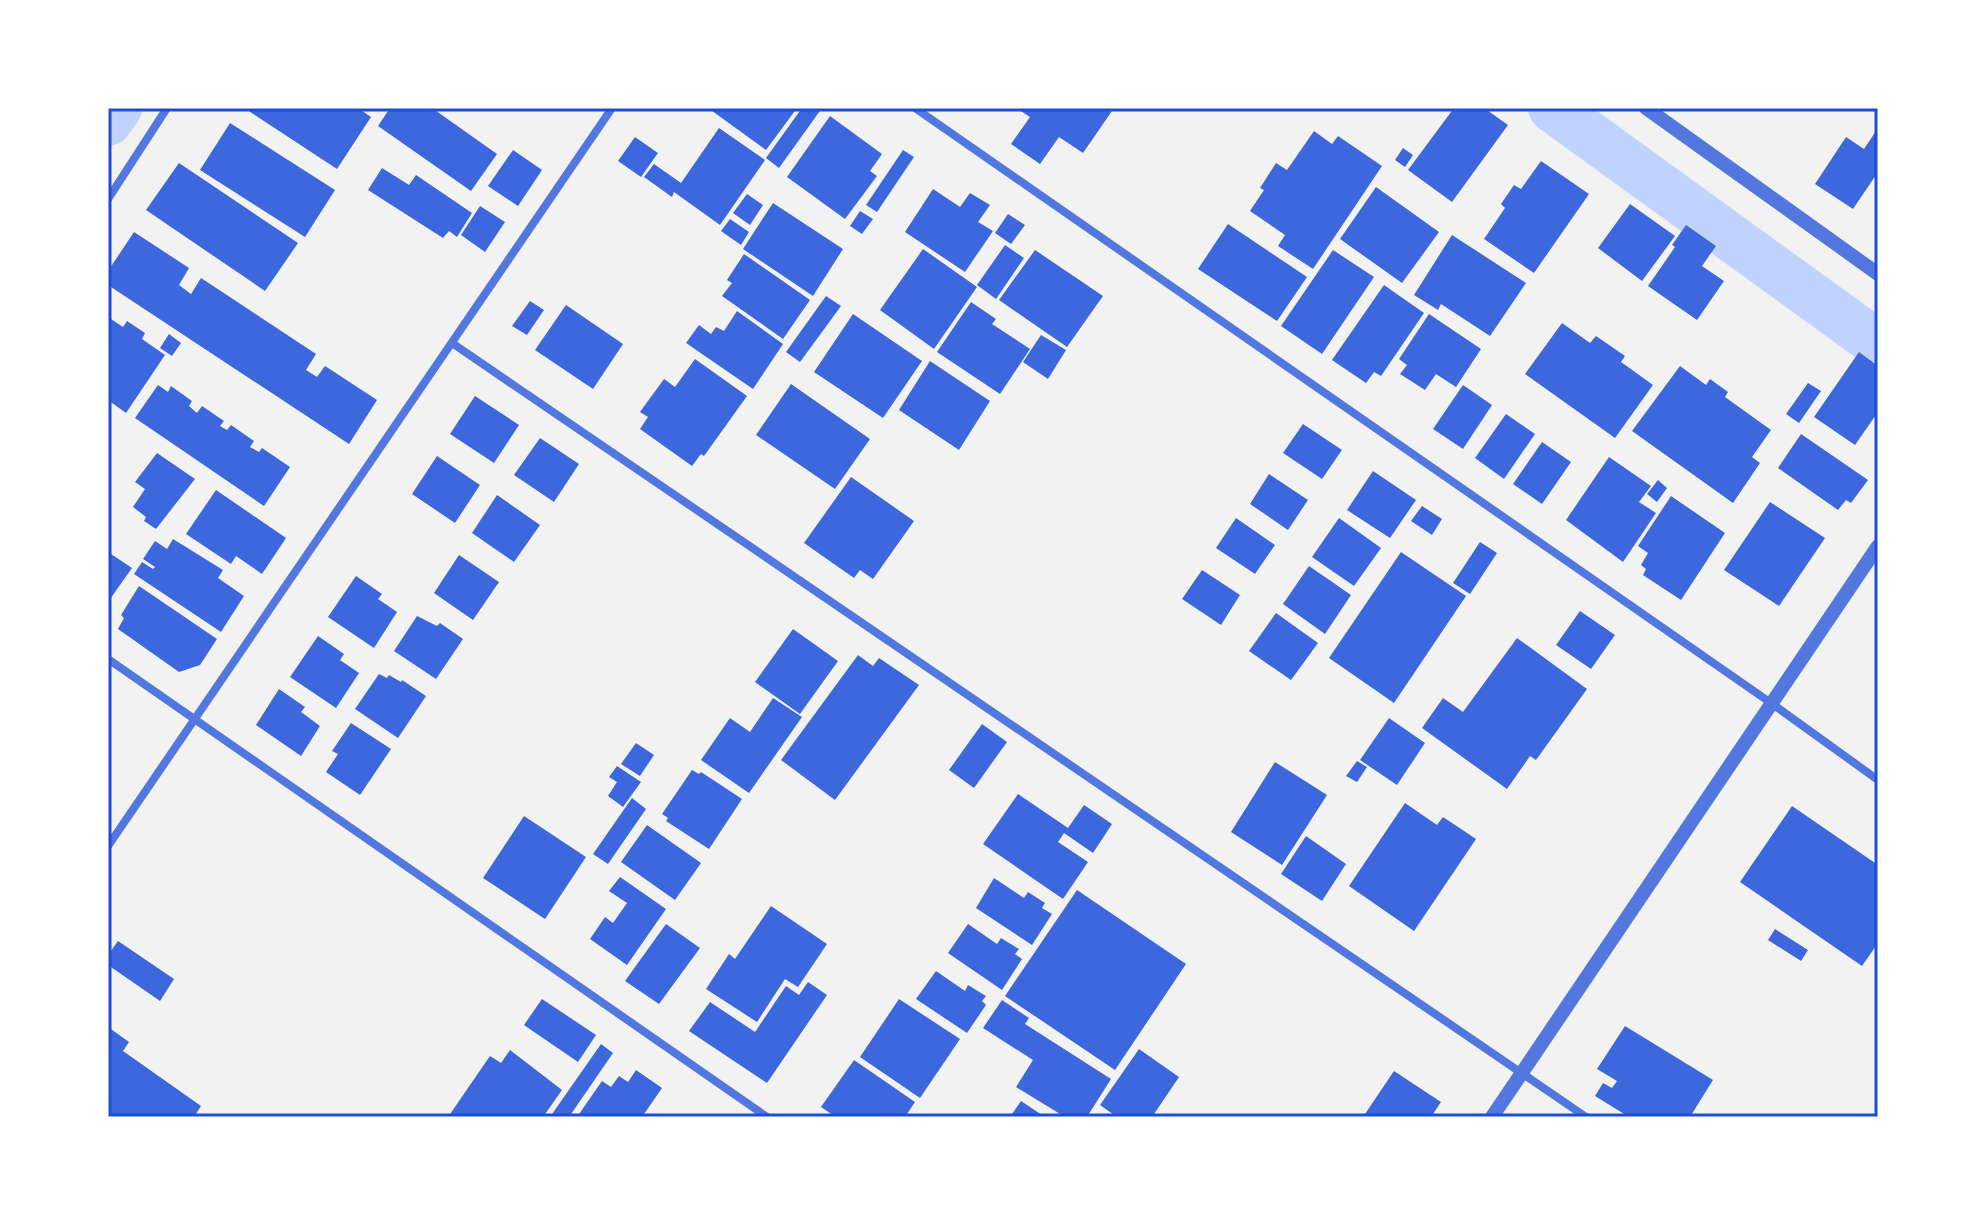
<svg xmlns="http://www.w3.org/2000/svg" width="1986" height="1225" viewBox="0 0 1986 1225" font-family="Figtree,sans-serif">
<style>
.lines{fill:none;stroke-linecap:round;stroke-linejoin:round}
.canal{stroke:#bfd3fe;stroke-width:48}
.building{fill:#3d67dc}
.minor{stroke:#5277de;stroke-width:8}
.tertiary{stroke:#5277de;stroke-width:14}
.neatline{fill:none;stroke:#1d4ed8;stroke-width:3}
</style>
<rect width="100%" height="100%" fill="#f2f2f2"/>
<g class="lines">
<path class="canal" d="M1552 108 1878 344
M108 122 118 108"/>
</g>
<path class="building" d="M244 108H358L371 117 337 169Z
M390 108H432L497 154 471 191 378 126Z
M708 108H797L766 150Z
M802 108H822L779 168 766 158Z
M1016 108H1114L1083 153 1059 137 1040 164 1011 144 1030 117Z
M1454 108H1484L1508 125 1452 202 1408 170Z
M830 116 882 154 870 171 877 176 845 219 787 177Z
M230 123 335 190 305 237 200 170Z
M719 128 765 160 720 225 674 192 672 197 644 177 654 164 681 183Z
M1878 128V172L1853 209 1815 184 1846 137 1864 149Z
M1314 131 1332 144 1338 136 1382 166 1313 269 1278 246 1285 235 1250 211 1264 190 1260 188 1276 163 1287 170Z
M635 137 658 153 641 177 618 161Z
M1403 148 1413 155 1405 167 1395 160Z
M513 150 542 170 518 206 488 186Z
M903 150 914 157 877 212 866 205Z
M1541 161 1589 194 1534 273 1484 239 1505 208 1501 204 1514 185 1521 189Z
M179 163 298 243 265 291 146 210Z
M382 168 409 185 416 175 472 213 457 237 449 231 443 238 368 190Z
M1376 187 1439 232 1402 283 1340 239Z
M933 189 960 207 970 193 990 205 978 222 993 231 965 272 905 232Z
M747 194 763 205 750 225 733 213Z
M773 203 843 249 813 296 743 249Z
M1630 204 1675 236 1642 281 1598 248Z
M480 206 505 222 485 252 461 235Z
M860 211 873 219 862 234 850 226Z
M1008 214 1025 225 1011 244 995 233Z
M730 219 749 232 741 245 721 231Z
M1228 224 1307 277 1277 321 1198 269Z
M1686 225 1716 246 1702 266 1724 281 1697 320 1648 286 1675 247 1672 245Z
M134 232 189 268 179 285 191 294 201 278 316 354 306 370 317 377 325 366 377 400 349 444 108 285V271Z
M1452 235 1526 283 1490 336 1441 304 1438 310 1414 295Z
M1005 245 1024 258 996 299 977 285Z
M923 249 977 287 934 349 880 310Z
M1035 250 1103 296 1067 347 999 300Z
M1333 250 1374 277 1322 354 1281 326Z
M744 254 810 300 783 339 722 296 732 283 727 280Z
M1384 285 1424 313 1381 376 1374 372 1366 383 1332 360Z
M826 296 841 306 800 362 786 352Z
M530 301 544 310 527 335 512 326Z
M971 302 996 319 992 324 1030 349 1000 394 937 352Z
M566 305 623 344 593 389 535 350Z
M737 311 783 344 753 389 686 343 699 325 711 334 716 327 724 331Z
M853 314 922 361 883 418 814 372Z
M1429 314 1481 349 1456 387 1436 374 1425 390 1400 374 1407 365 1399 359Z
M108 317 123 327 127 321 145 333 142 339 165 355 126 413 108 400Z
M1562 323 1590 343 1596 336 1625 356 1621 362 1653 385 1615 438 1525 374Z
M169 334 181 343 172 356 160 348Z
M1041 335 1066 350 1048 379 1023 362Z
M1859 352 1878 366V412L1855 445 1814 417Z
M695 359 747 396 704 456 701 454 692 466 640 429 648 417 640 412 664 379 675 387Z
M930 361 990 401 959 450 899 410Z
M1680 366 1706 385 1710 379 1728 392 1725 397 1771 430 1752 457 1760 463 1733 503 1632 431Z
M1808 383 1821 391 1799 423 1786 414Z
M791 384 870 439 835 489 756 435Z
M158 385 168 392 171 386 192 401 189 406 197 413 202 406 224 421 220 426 227 430 231 425 254 441 250 447 259 452 262 448 290 467 264 506 135 418Z
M1463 385 1492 405 1463 449 1433 429Z
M475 396 519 425 494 463 450 434Z
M1506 414 1535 434 1504 479 1475 458Z
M1303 424 1342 450 1322 479 1283 453Z
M1801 434 1868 480 1851 503 1846 500 1838 510 1778 468Z
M540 438 579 464 554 502 514 475Z
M1542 442 1571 462 1542 504 1513 484Z
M157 453 195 479 156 529 144 521 146 517 133 507 145 489 135 482Z
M437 456 480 485 455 523 412 494Z
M1609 457 1651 486 1639 502 1656 513 1623 562 1566 520Z
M1373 471 1416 500 1390 538 1347 510Z
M1269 474 1308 500 1288 530 1250 504Z
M851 477 914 521 873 579 860 570 854 578 804 543Z
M1658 480 1667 488 1657 502 1647 494Z
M216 490 286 538 262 574 236 556 231 564 186 534Z
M497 495 540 525 514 562 472 533Z
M1671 496 1725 533 1681 600 1643 575 1646 569 1641 565 1648 553 1638 546Z
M1770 502 1825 538 1779 606 1724 570Z
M1422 506 1442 519 1432 535 1411 521Z
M1236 518 1275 545 1255 574 1216 548Z
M1339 518 1381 548 1354 586 1312 557Z
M173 539 223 570 218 578 244 596 221 632 134 574 142 562 153 569 155 567 143 559 155 541 167 549Z
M1480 542 1497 553 1470 594 1453 583Z
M108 552 132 568 108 602Z
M1401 552 1466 596 1394 703 1329 658Z
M459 555 499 582 473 620 434 593Z
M1309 566 1351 595 1325 634 1283 604Z
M1202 570 1240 595 1221 625 1182 599Z
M356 576 382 594 378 599 397 612 374 648 328 617Z
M139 586 217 639 200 665 179 672 118 629 124 618 121 615Z
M1580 611 1615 635 1591 669 1556 645Z
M1276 613 1318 643 1291 680 1249 651Z
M417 616 437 626 440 623 463 639 436 679 394 651Z
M793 629 838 661 800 714 755 682Z
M318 636 344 654 340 660 359 673 336 708 290 677Z
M1517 638 1587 689 1536 760 1530 756 1507 789 1422 728 1443 698 1463 712Z
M858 655 873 666 879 658 919 685 835 800 781 760Z
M379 674 387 678 389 675 401 682 402 680 426 696 398 738 355 709Z
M279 689 305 707 301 712 320 726 301 756 256 725Z
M773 698 802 717 749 793 701 760 730 718 750 732Z
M1389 718 1425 743 1397 785 1360 760Z
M351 723 391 749 360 795 326 772 338 754 332 751Z
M982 724 1007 742 974 788 949 770Z
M636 743 654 755 640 776 621 764Z
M1357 761 1367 767 1357 782 1346 776Z
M1275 762 1327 795 1282 865 1231 832Z
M617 766 641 782 623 807 608 796 617 782 609 777Z
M692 770 699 774 701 772 742 799 709 849 666 821 668 818 662 814Z
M1018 794 1068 828 1084 805 1112 824 1093 853 1064 833 1058 842 1088 862 1063 899 983 844Z
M632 798 646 809 608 864 593 854Z
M1405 803 1437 825 1443 817 1476 839 1414 931 1349 886Z
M1792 806 1878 865V943L1862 966 1740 882Z
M524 816 586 857 545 919 483 878Z
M647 825 701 863 675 900 621 862Z
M1306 836 1346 864 1322 901 1281 874Z
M620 877 666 909 627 965 590 939 605 917 613 923 627 903 609 891Z
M994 878 1024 898 1028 892 1045 903 1042 908 1052 914 1032 945 976 908Z
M1077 890 1186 964 1115 1070 1005 996Z
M771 906 827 944 798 987 785 979 757 1022 706 989 729 954 735 959Z
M666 924 700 948 659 1004 625 981Z
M968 924 997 944 1001 938 1019 949 1015 954 1022 959 1002 990 948 953Z
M1775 929 1808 950 1801 961 1768 940Z
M118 941 174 979 160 1001 108 965V955Z
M936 971 965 991 968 985 986 996 982 1001 986 1005 967 1033 916 999Z
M808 982 827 995 767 1083 689 1031 710 1002 755 1032 786 986 799 995Z
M542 999 596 1035 578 1062 524 1025Z
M899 999 960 1039 920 1098 860 1057Z
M1002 1000 1029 1018 1025 1024 1111 1079 1087 1117H1065L1016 1087 1033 1060 983 1028Z
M1625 1026 1713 1080 1690 1117H1629L1595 1096 1603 1083 1612 1088 1617 1081 1597 1069Z
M108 1027 129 1042 123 1051 201 1106 194 1117H108Z
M601 1044 613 1053 569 1117H550Z
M1139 1049 1179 1077 1152 1117H1117L1100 1105Z
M510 1050 562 1090 543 1117H448L490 1056 501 1063Z
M854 1060 915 1102 905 1117H836L821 1107Z
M636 1070 662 1088 642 1117H577L602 1081 611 1087 619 1076 628 1082Z
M1394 1071 1441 1102 1431 1117H1369L1365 1114Z
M1021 1101 1045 1117H1010Z"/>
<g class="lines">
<path class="minor" d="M915 108 1771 703 1878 780
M108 199 167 108
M452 343 1586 1117
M108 659 767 1117
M108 846 612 108"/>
<path class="tertiary" d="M1646 108 1878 274
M1492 1117 1878 546"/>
</g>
<rect width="1986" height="1225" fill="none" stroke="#ffffff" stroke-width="220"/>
<rect x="110" y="110" width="1766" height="1005" class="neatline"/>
</svg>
